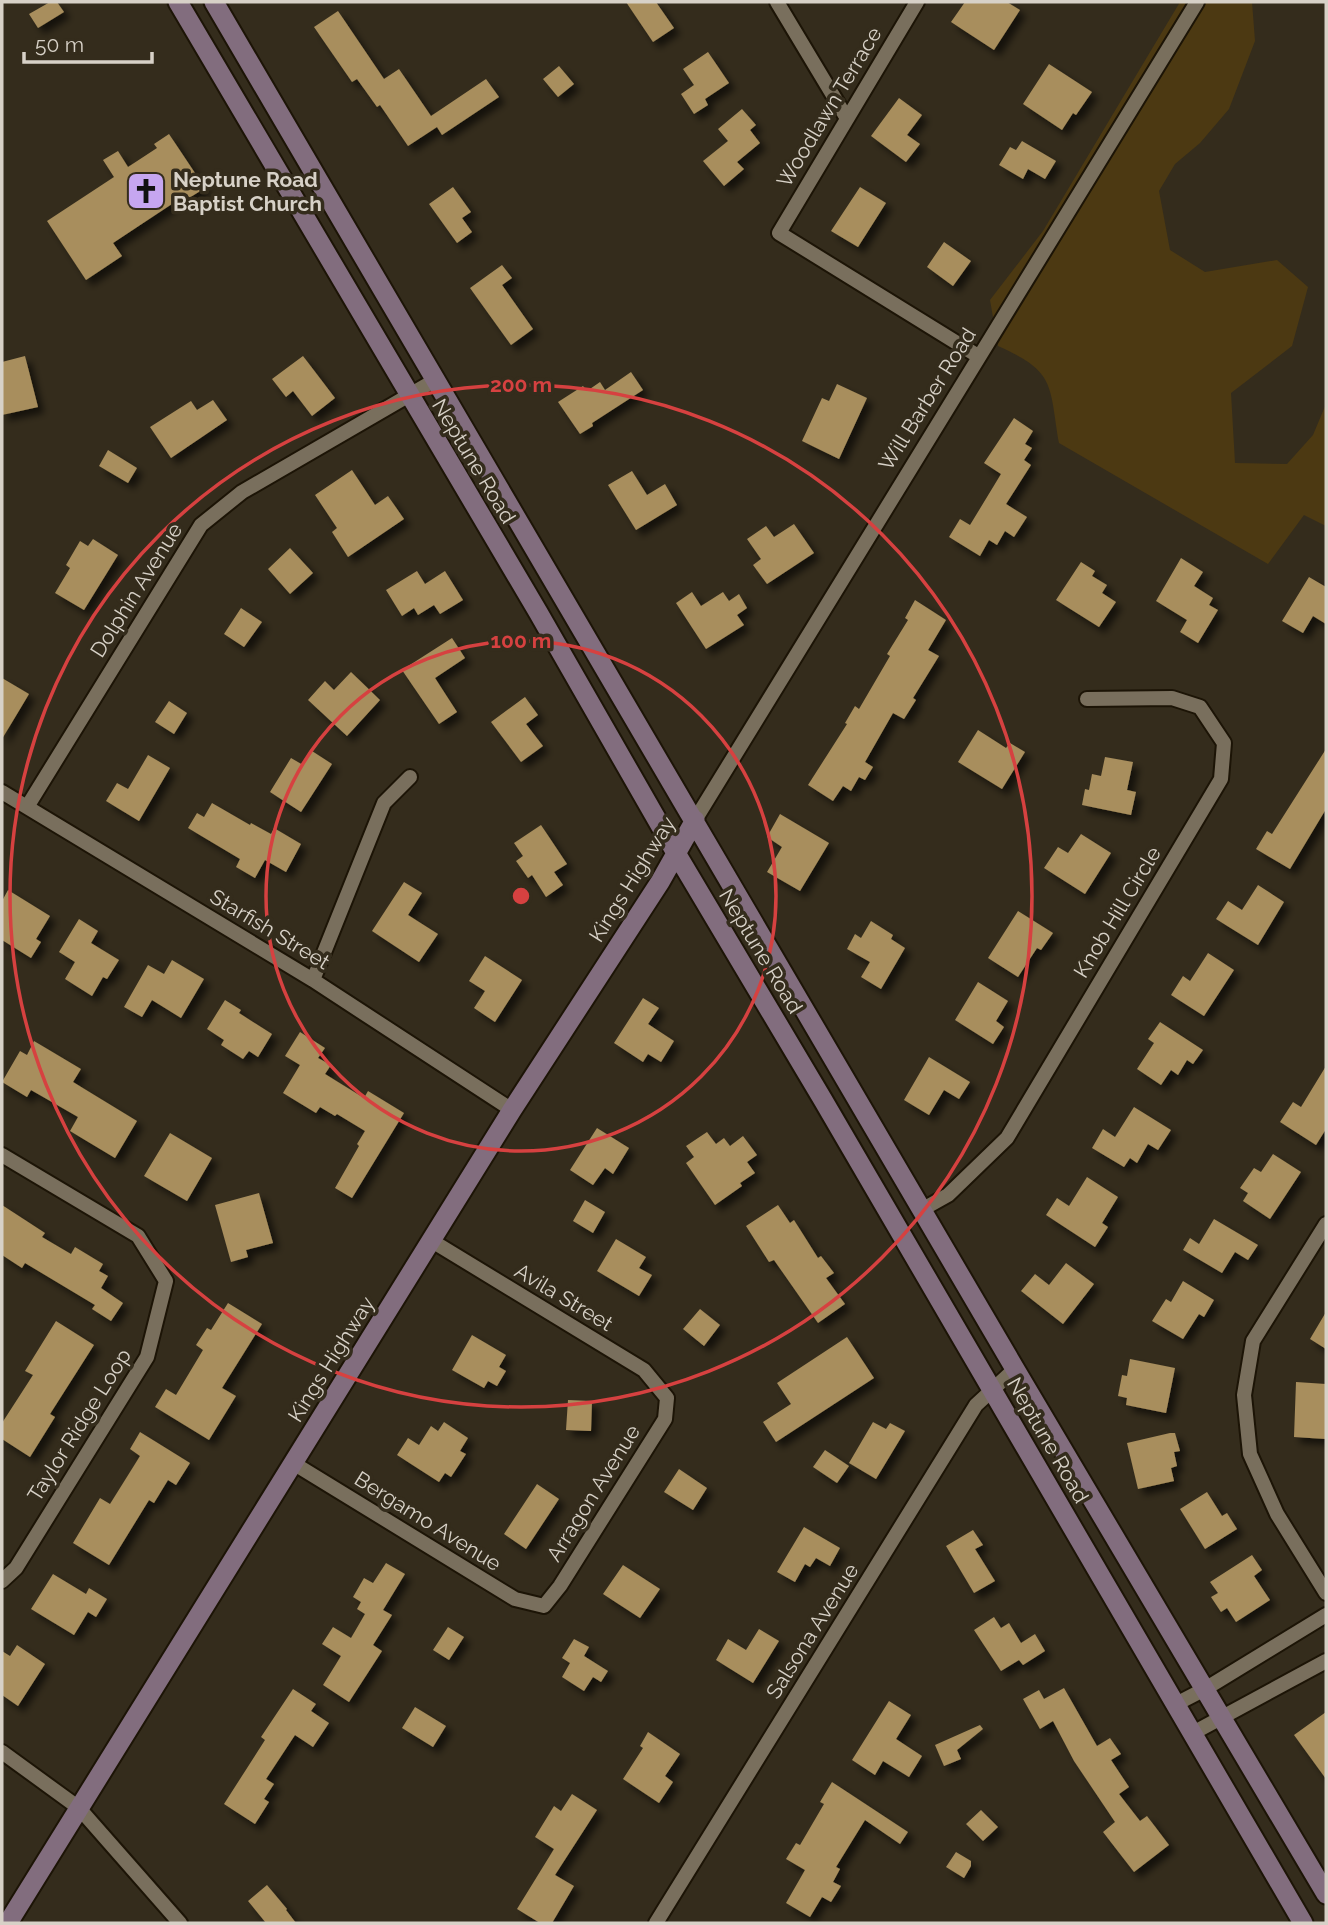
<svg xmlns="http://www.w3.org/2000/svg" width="1328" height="1925" viewBox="0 0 1328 1925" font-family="Raleway,sans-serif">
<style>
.green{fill:#4c3912}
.building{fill:#a88e5d;filter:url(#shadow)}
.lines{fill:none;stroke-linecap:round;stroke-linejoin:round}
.street-casing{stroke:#1c1406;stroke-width:18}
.secondary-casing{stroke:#1c1406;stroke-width:23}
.street{stroke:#796f5d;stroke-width:14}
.secondary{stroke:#826d7e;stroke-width:19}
.ring{fill:none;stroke:#d64140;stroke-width:3.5}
.labels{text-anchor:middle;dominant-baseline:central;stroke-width:7;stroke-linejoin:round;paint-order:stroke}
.street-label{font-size:21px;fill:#d7d1c7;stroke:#342c1c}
.poi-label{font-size:21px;font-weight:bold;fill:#d7d1c7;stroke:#342c1c;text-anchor:start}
.centre{fill:#d64140;stroke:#342c1c;stroke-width:3.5}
.ring-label{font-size:21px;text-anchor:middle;font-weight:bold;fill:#d64140;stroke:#342c1c;stroke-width:7;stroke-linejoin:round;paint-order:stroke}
</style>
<defs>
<filter id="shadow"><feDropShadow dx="6" dy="6" stdDeviation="3.5" flood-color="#0009"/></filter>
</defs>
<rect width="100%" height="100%" fill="#342c1c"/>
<path class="green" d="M1180 2H1252L1255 41 1229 109 1200 143 1175 164 1159 191 1170 250 1205 272 1277 260 1308 287 1292 346 1231 393 1235 463 1287 464 1313 435 1326 404V526L1304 515 1268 564 1059 443C1049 384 1056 372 998 346L990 300 1043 231Z"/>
<path class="building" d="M50 2H57L64 12 38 28 29 14Z
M626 2H656L674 28 653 42Z
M965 2H1007L1020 10 994 50 951 22Z
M338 11 384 79 399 69 431 116 486 79 499 97 442 135 437 127 408 146 380 105 377 107 357 79 352 82 314 27Z
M708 52 729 83 705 99 708 105 694 114 681 94 694 85 683 69Z
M1049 64 1092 92 1076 115 1073 113 1062 130 1023 104Z
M559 66 574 84 558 97 543 79Z
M899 98 922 115 907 135 920 144 906 162 871 136Z
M742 109 756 125 750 130 760 143 737 162 744 169 724 186 703 161 728 141 718 129Z
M169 134 205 188 189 198 187 194 113 243 122 256 86 280 47 221 114 177 103 160 118 151 128 167 157 148 154 144Z
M1022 141 1056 161 1045 179 1028 169 1023 179 999 165 1010 147 1016 150Z
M453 187 471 212 462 218 472 232 457 243 429 204Z
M860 187 886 203 858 247 831 231Z
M944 242 971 261 953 286 927 267Z
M502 265 512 278 502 285 533 329 511 345 470 288Z
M25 356 38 407 2 415V362Z
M303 356 335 398 312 416 293 391 286 397 272 379Z
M631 372 643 390 592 423 593 426 580 434 558 402 583 386 587 391 600 382 605 390Z
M837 384 867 398 839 459 802 441 822 398 829 401Z
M213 400 227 420 171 458 150 427 191 401 197 410Z
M1014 418 1033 431 1025 444 1032 448 1024 460 1031 465 1006 504 1027 517 1014 537 1005 531 997 545 989 540 980 556 949 537 960 519 970 525 1001 474 984 463Z
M108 450 137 468 128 483 99 466Z
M352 470 375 505 388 496 404 519 348 557 332 532 337 528 315 495Z
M632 471 647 495 665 484 677 505 636 530 608 485Z
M794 524 814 553 767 584 753 565 761 559 747 539 766 526 774 537Z
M93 539 118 555 84 610 55 593 70 568 66 565 80 541 88 546Z
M290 548 313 573 290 594 268 569Z
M1181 558 1203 572 1194 586 1213 598 1209 605 1218 610 1198 643 1180 632 1187 620 1156 601Z
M1081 562 1095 571 1092 576 1107 585 1102 593 1116 602 1099 627 1056 600Z
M417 571 425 584 445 571 463 600 440 614 434 605 418 615 414 608 402 616 386 590Z
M1309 577 1326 587V624L1313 616 1303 633 1282 621Z
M692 592 701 606 723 592 729 601 739 594 747 608 737 615 744 625 706 649 676 603Z
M915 600 946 620 928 650 939 656 913 698 916 700 904 719 893 713 865 762 873 767 865 780 859 777 851 791 843 786 833 801 808 785 847 724 845 723 855 706 859 709 890 656 887 654 908 620 905 618Z
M241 608 262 622 244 647 224 634Z
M452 638 465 658 435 678 457 712 439 724 402 670Z
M351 672 380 700 347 736 308 700 325 681 334 690Z
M2 678 29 694 2 739Z
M525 697 538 715 526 724 543 746 521 762 491 722Z
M169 701 187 713 174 734 155 722Z
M978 730 1006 748 1010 743 1025 752 1002 789 958 762Z
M1326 749V809L1290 869 1256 849 1267 831 1272 834Z
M312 751 332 764 301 812 270 792 291 758 303 765Z
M148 755 170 768 139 821 106 801 117 783 128 789Z
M1105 757 1133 762 1127 790 1136 792 1131 815 1082 805 1085 789 1089 790 1092 774 1101 776Z
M212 803 250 825 251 823 271 834 274 828 301 844 286 872 265 860 255 878 236 867 240 859 188 828 197 813 204 817Z
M780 814 829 843 800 891 767 872 782 847 767 837Z
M541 825 567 864 554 872 563 885 546 897 532 875 528 878 516 861 523 856 514 843Z
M1081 834 1111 853 1085 894 1044 868 1058 847 1068 853Z
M404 882 422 893 408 915 438 934 419 962 372 931Z
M1258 885 1284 902 1258 945 1216 919 1228 901 1242 910Z
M8 890 50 916 36 939 41 942 31 958 2 940V901Z
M1018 911 1053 933 1041 950 1037 948 1018 977 988 958Z
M79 919 98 931 91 943 119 960 107 979 103 977 92 996 65 979 75 962 59 952Z
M871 921 893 935 891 939 905 948 881 989 861 977 870 962 847 949 855 934 861 938Z
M1208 953 1234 970 1204 1016 1171 995 1183 976 1190 981Z
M485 956 522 980 495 1022 474 1008 485 991 469 981Z
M172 960 204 979 181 1018 152 1000 142 1017 124 1007 148 965 164 974Z
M978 982 1008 1001 996 1021 1004 1027 993 1044 955 1020Z
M643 998 659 1008 648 1024 674 1041 661 1062 648 1054 643 1062 614 1043Z
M225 1000 241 1010 239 1013 272 1034 258 1057 249 1051 243 1059 221 1045 224 1040 207 1029Z
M1160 1022 1203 1050 1193 1064 1187 1060 1178 1075 1171 1070 1161 1085 1137 1069 1154 1043 1148 1039Z
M300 1032 325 1048 318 1058 331 1065 325 1074 364 1098 368 1091 404 1113 352 1198 335 1188 359 1146 357 1144 365 1131 337 1114 335 1116 320 1107 316 1113 283 1093 300 1065 285 1056Z
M34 1041 81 1069 73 1082 137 1121 115 1158 70 1131 78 1117 31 1090 27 1097 2 1082 20 1051 27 1055Z
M929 1057 970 1082 959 1099 944 1090 929 1115 904 1100Z
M1326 1066V1129L1316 1145 1280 1122 1293 1102 1301 1107Z
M1134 1107 1171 1130 1158 1150 1148 1144 1137 1163 1130 1158 1124 1167 1092 1148 1103 1129 1115 1137Z
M597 1128 629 1148 613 1174 605 1168 593 1185 570 1170Z
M707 1132 716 1144 724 1138 730 1146 743 1136 757 1155 747 1162 755 1173 740 1183 742 1186 715 1205 686 1163 694 1157 686 1146Z
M170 1133 212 1158 187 1201 144 1176Z
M1273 1154 1301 1172 1270 1219 1243 1201 1248 1193 1240 1188 1254 1168 1261 1172Z
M1087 1177 1118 1197 1102 1223 1108 1227 1095 1247 1046 1215 1057 1198 1069 1206Z
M259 1193 273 1243 246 1250 248 1257 231 1262 215 1205Z
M585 1200 605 1212 593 1233 573 1221Z
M2 1205 45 1233 42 1237 71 1254 75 1247 103 1264 99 1271 108 1276 101 1288 123 1303 111 1321 92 1309 95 1305 25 1263 22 1268 2 1255Z
M778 1205 790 1223 794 1220 818 1258 821 1256 834 1273 826 1278 845 1304 818 1323 774 1260 769 1262 746 1226Z
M1214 1219 1258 1245 1248 1260 1235 1252 1222 1273 1183 1250 1190 1238 1199 1244Z
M616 1239 646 1257 639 1268 652 1275 639 1296 597 1271Z
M1066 1263 1094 1284 1063 1324 1021 1291 1035 1274 1049 1285Z
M1183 1281 1214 1300 1204 1317 1199 1314 1183 1339 1152 1321 1166 1299 1171 1302Z
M228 1303 262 1324 222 1388 236 1396 209 1440 155 1407 166 1389 176 1395 203 1350 196 1345 207 1328 211 1330Z
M700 1309 720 1325 704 1346 683 1329Z
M1326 1312V1349L1310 1339Z
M56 1321 94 1345 50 1414 55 1417 30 1457 2 1439V1423L33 1375 25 1371Z
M472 1335 506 1355 499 1367 506 1371 497 1386 488 1381 484 1388 452 1370Z
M847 1337 874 1378 776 1442 763 1422 791 1404 777 1383Z
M1130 1359 1175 1368 1166 1413 1126 1405 1127 1398 1118 1396 1122 1375 1127 1376Z
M1296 1382 1326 1384V1439L1294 1437Z
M568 1400 592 1401 591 1431 566 1430Z
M444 1422 468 1438 460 1451 466 1454 451 1477 445 1473 439 1482 397 1455 408 1438 419 1445 431 1426 438 1431Z
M873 1422 886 1429 890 1423 905 1431 876 1479 849 1463Z
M140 1432 190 1463 176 1485 168 1480 154 1503 149 1500 109 1565 73 1543 100 1498 110 1504 140 1456 130 1449Z
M1170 1433H1175L1180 1451 1174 1452 1177 1466 1171 1468 1174 1481 1138 1489 1127 1443Z
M825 1450 849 1466 837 1483 813 1467Z
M679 1469 707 1488 693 1510 664 1492Z
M537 1484 559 1499 526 1549 504 1534Z
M1207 1492 1222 1516 1227 1513 1237 1529 1205 1549 1180 1509Z
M804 1527 840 1548 830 1566 816 1558 810 1567 805 1564 795 1582 777 1572Z
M973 1530 983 1545 975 1549 995 1581 974 1593 946 1546Z
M1252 1555 1262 1570 1254 1576 1270 1600 1236 1622 1227 1608 1221 1612 1211 1597 1218 1593 1210 1582Z
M386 1563 405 1574 383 1610 392 1615 373 1645 382 1651 349 1702 323 1685 341 1656 322 1644 333 1627 351 1638 365 1614 357 1609 361 1602 353 1597 364 1578 373 1583Z
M623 1565 660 1589 640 1618 603 1594Z
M53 1574 86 1594 89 1588 107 1599 96 1617 88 1612 74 1635 31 1609Z
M994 1617 1001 1628 1009 1623 1021 1643 1035 1634 1045 1651 1023 1665 1019 1660 1001 1671 974 1630Z
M448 1627 464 1637 449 1660 433 1650Z
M759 1629 779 1641 753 1683 716 1660 728 1639 746 1650Z
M574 1639 589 1647 584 1656 608 1671 601 1682 593 1677 584 1691 562 1677 570 1663 562 1658Z
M17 1645 45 1664 18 1706 2 1695V1651L10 1656Z
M1064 1688 1097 1746 1110 1738 1121 1754 1111 1760 1129 1787 1119 1794 1140 1821 1147 1816 1169 1845 1134 1872 1103 1832 1115 1822 1074 1761 1053 1721 1040 1729 1023 1699 1039 1690 1044 1699Z
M293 1689 316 1704 311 1711 329 1723 313 1747 295 1735 266 1779 274 1784 264 1799 269 1802 255 1824 224 1804 265 1740 261 1737Z
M889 1701 911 1715 896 1739 922 1756 909 1777 883 1761 875 1775 852 1760Z
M415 1707 446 1726 433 1747 402 1728Z
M1326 1712V1779L1294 1735Z
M980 1725 983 1729 957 1750 961 1759 944 1766 935 1745Z
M648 1732 680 1754 665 1776 673 1782 659 1803 623 1779 643 1748 640 1746Z
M832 1782 908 1832 900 1844 865 1820 836 1867 840 1869 833 1882 841 1886 831 1902 822 1897 810 1917 786 1903 805 1870 786 1859 796 1843 800 1845 824 1804 820 1802Z
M572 1794 597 1810 555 1875 574 1886 552 1923H540L517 1909 554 1849 535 1837 554 1806 561 1811Z
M981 1810 998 1827 983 1841 966 1824Z
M956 1852 971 1861V1866L964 1878 946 1867Z
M267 1885 287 1909 286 1910 296 1923H266L248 1901Z"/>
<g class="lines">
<g class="street-casing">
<path id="street" d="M777 2 846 117
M917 2 779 233 978 356
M2 792 313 980 512 1110
M27 807 201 525 242 492 437 379
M695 820 1197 2
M313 980 384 803 410 777
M2 1155 138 1236 166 1281 147 1357 16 1568 2 1581
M923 1209 948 1195 1007 1138 1221 779 1224 743 1200 707 1172 698 1087 699
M1326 1224 1253 1341 1244 1395 1250 1454 1277 1514 1326 1593
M293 1463 515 1599 544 1606 560 1586 665 1419 667 1398 644 1370 432 1241
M1176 1704 1205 1689 1326 1615
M1193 1733 1326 1661
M2 1752 79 1808 180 1923
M656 1923 976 1405 1015 1369"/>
</g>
<g class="secondary-casing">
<path id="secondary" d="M178 2 538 612 676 853 823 1100 1303 1923
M214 2 1015 1369 1326 1894
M8 1923 512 1110 660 882 695 820"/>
</g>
<use href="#street" class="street"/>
<use href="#secondary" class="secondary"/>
</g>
<g class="ring">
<circle cx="521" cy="896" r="255"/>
<circle cx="521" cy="896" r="511"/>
</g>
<defs>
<g id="church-square" transform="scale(2.0125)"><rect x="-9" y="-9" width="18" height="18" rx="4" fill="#c6a6f0" stroke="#342c1c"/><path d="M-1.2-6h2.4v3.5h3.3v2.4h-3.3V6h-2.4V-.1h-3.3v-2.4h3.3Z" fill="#111"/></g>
</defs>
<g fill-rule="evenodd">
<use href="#church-square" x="146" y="191"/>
</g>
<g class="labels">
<g class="street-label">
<text transform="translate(829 107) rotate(-59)">Woodlawn Terrace</text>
<text transform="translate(927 399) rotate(-58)">Will Barber Road</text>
<text transform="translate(474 461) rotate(59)">Neptune Road</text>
<text transform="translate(136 590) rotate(-58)">Dolphin Avenue</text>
<text transform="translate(632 879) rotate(-58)">Kings Highway</text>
<text transform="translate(1117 912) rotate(-59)">Knob Hill Circle</text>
<text transform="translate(270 929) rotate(31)">Starfish Street</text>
<text transform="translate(761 951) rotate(59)">Neptune Road</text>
<text transform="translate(564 1297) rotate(31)">Avila Street</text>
<text transform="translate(331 1359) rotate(-58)">Kings Highway</text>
<text transform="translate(79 1425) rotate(-58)">Taylor Ridge Loop</text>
<text transform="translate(1048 1440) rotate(60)">Neptune Road</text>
<text transform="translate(593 1493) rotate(-58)">Arragon Avenue</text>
<text transform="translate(428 1521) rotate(32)">Bergamo Avenue</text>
<text transform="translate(812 1631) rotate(-58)">Salsona Avenue</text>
</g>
<g class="poi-label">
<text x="173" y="179">Neptune Road<tspan x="173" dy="24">Baptist Church</tspan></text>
</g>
</g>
<circle cx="521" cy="896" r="10" class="centre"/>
<g class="ring-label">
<text x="521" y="392">200 m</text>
<text x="521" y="648">100 m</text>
</g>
<rect width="1328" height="1925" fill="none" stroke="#d7d1c7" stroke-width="7"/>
<path d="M24 52v10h128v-10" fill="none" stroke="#d7d1c7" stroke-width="3.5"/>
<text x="35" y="52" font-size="21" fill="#d7d1c7" stroke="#342c1c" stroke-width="5" paint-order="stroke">50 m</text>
</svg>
